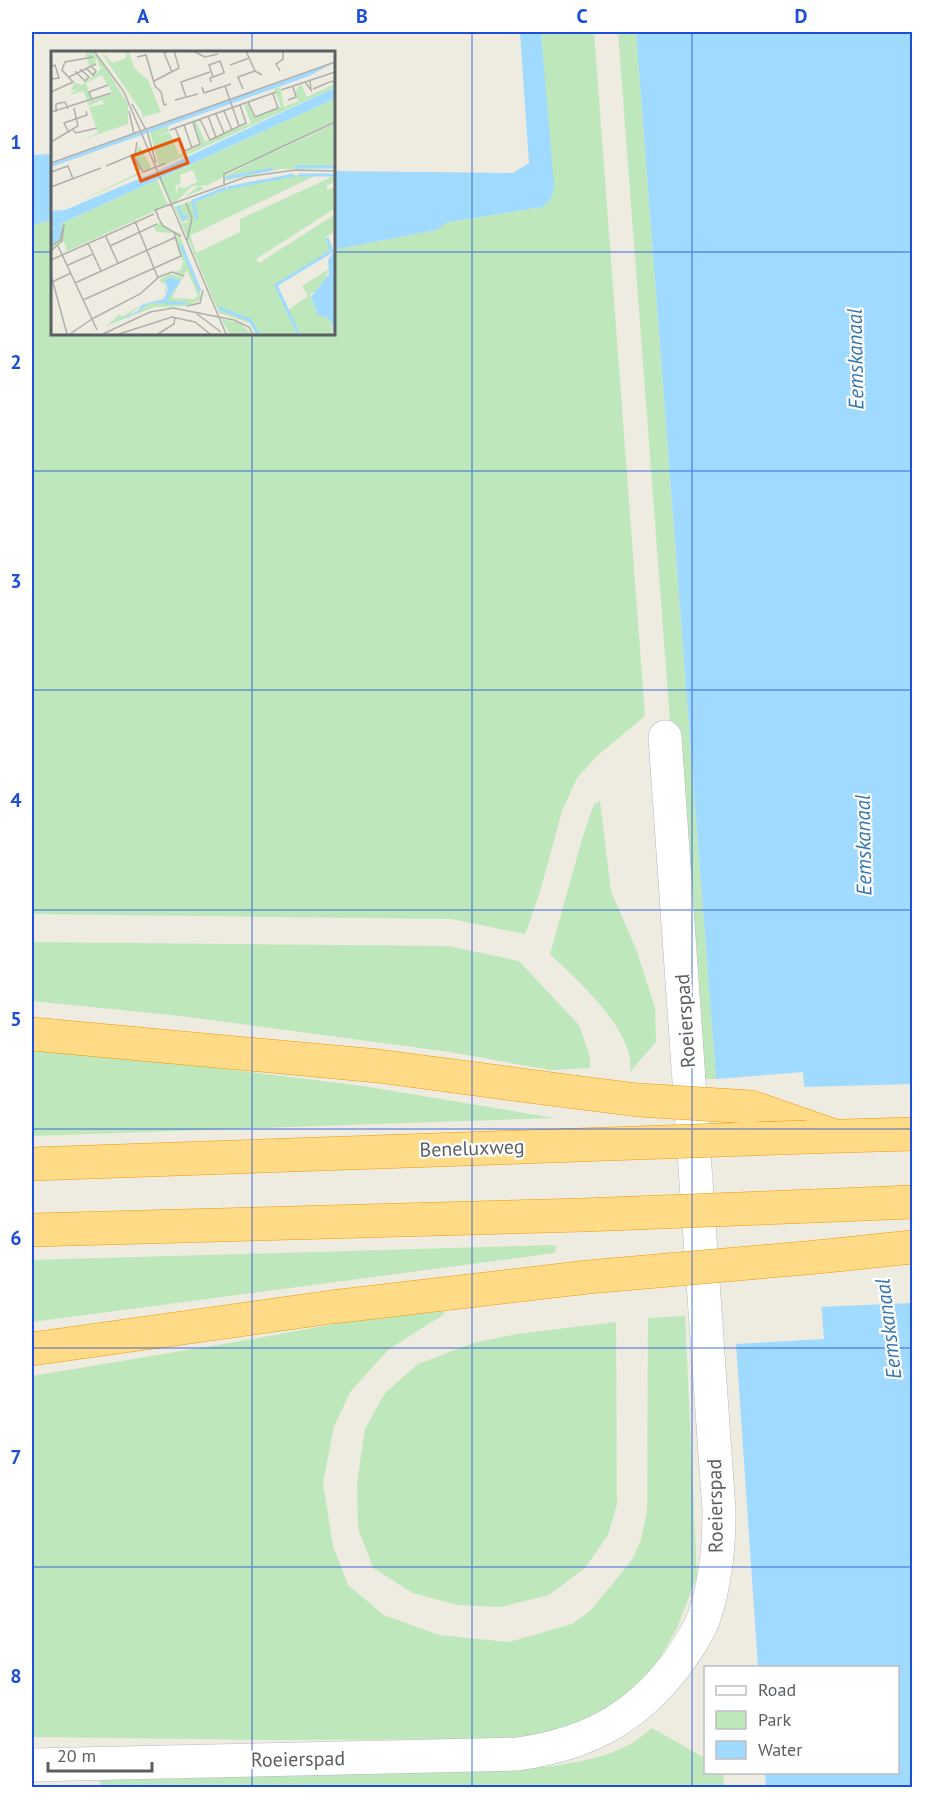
<svg xmlns="http://www.w3.org/2000/svg" width="944" height="1819" viewBox="0 0 944 1819" font-family="'PT Sans',sans-serif">
<style>
.green{fill:#bee8bc}
.water{fill:#a0daff}
.pier{fill:#eeebe1}
.lines{fill:none;stroke-linecap:round;stroke-linejoin:round}
.minor-casing{stroke:#b7babf;stroke-width:34}
.highway-casing{stroke:#ef9900;stroke-width:34}
.minor{stroke:#fff;stroke-width:33}
.highway{stroke:#ffdb87;stroke-width:33}
.highway-bridge-casing{stroke:#ef9900;stroke-width:34;stroke-linecap:butt}
.highway-bridge{stroke:#ffdb87;stroke-width:33}
.grid{fill:none;stroke:#1d4ed8;stroke-width:1.5;stroke-opacity:0.55}
.labels{text-anchor:middle;dominant-baseline:central;stroke-width:4.5;stroke-linejoin:round;paint-order:stroke}
.street-label{font-size:20px;fill:#5a5f63;stroke:#fff}
.water-label{font-size:21px;font-style:italic;fill:#3576ae;stroke:#fff}
.inset-river{fill:none;stroke:#a0daff;stroke-width:3}
.inset-road{fill:none;stroke:#afafab;stroke-width:1.5}
.view{fill:#e8590c;fill-opacity:0.15;stroke:#e8590c;stroke-width:3}
.inset-edge{fill:none;stroke:#5a5f63;stroke-width:3}
.neatline{fill:none;stroke:#1d4ed8;stroke-width:2}
.grid-label{font-size:20px;text-anchor:middle;font-weight:bold;fill:#1d4ed8}
</style>
<rect width="100%" height="100%" fill="#eeebe1"/>
<path class="green" d="M530 32H594L645 716 598 755 577 778 562 811 540 892 525 934 451 919 32 914V225L52 220V333H333V250L436 230 448 222 543 207Z
M618 32H636L716 1079H697Z
M600 801 611 891 636 949 655 1008 656 1042 630 1072C636 1031 577 980 550 954L582 839 594 804Z
M32 942 448 946 519 961 579 1025 590 1057V1068L550 1070 450 1052 181 1016 32 1001Z
M32 1045 363 1086 555 1118 32 1136Z
M556 1245 555 1253 32 1322V1260Z
M445 1309 443 1315 389 1349 351 1391 334 1426 323 1483 333 1546 348 1585 384 1615 439 1635 509 1642 572 1624 590 1611 632 1560 641 1540 647 1512 648 1318 685 1316 697 1576 677 1628 637 1698 538 1739 266 1740 32 1737V1376L253 1339 394 1313Z
M616 1322 617 1504 608 1535 585 1568 549 1595 500 1607 457 1605 413 1593 373 1568 358 1528 357 1482 365 1429 385 1393 418 1364 473 1343 517 1334Z
M652 1728 705 1758 706 1772 723 1773 724 1787 103 1788 92 1768 548 1767C588 1760 621 1756 652 1728Z"/>
<path class="water" d="M520 32H541L554 186 551 199 543 207 448 222 436 230 333 250V171L513 173 529 163Z
M636 32H912V1787H766L765 1773 898 1772V1668L758 1667 736 1344 824 1339 803 1072 716 1079Z
M52 154V220L32 225V155Z"/>
<path class="pier" d="M912 1084V1303L818 1307 801 1087Z"/>
<g class="lines">
<g class="minor-casing">
<path id="minor" d="M32 1765 518 1754C587 1744 636 1719 678 1662 688 1647 700 1631 705 1614 716 1581 719 1546 719 1511L665 737"/>
</g>
<g class="highway-casing">
<path id="highway" d="M32 1034 378 1066 574 1092
M751 1107 835 1136
M807 1137 912 1134
M32 1164 578 1145
M813 1206 912 1202
M32 1230 583 1215
M817 1257 912 1247
M32 1349 332 1307 588 1277"/>
</g>
<use href="#minor" class="minor"/>
<use href="#highway" class="highway"/>
<g class="highway-bridge-casing">
<path id="highway-bridge" d="M574 1092 638 1100 751 1107
M578 1145 807 1137
M583 1215 813 1206
M588 1277 817 1257"/>
</g>
<use href="#highway-bridge" class="highway-bridge"/>
</g>
<path class="grid" d="M252 32V52M472 32V1788M692 32V1788M32 252H52M333 252H912M252 333V1788M32 471H912M32 690H912M32 910H912M32 1129H912M32 1348H912M32 1567H912"/>
<g class="labels">
<g class="street-label">
<text transform="translate(685 1021) rotate(-94)">Roeierspad</text>
<text transform="translate(472 1148) rotate(-2)">Beneluxweg</text>
<text transform="translate(715 1506) rotate(-91)">Roeierspad</text>
<text transform="translate(298 1759) rotate(-1)">Roeierspad</text>
</g>
<g class="water-label">
<text transform="translate(855 359) rotate(-91)">Eemskanaal</text>
<text transform="translate(863 845) rotate(-91)">Eemskanaal</text>
<text transform="translate(888 1329) rotate(-97)">Eemskanaal</text>
</g>
</g>
<g transform="translate(51 51)">
<rect width="284" height="284" fill="#eeebe1"/>
<path d="M34 0H40L49 8 77 53V73L25 91 47 82 38 56 53 53 51 49 38 55 36 51 61 42 51 24 35 32 40 48 37 50 32 40 17 45 27 38 0 47 20 40 23 31 31 34 50 18 45 7 44 13 38 15ZM49 0 62 12 75 7 76 3 70 0H82L78 2 84 18 97 29 110 61 92 66 93 71 90 60ZM250 33 256 46 283 33V37L107 117 116 112 108 114 99 81 117 75 118 81 107 85 119 82 128 104 150 94 142 71 145 70 154 91 158 89 200 72 193 54 197 53 203 67 230 56 223 38 229 36 233 56 247 50 244 41ZM283 48V70L155 135 149 134 153 138 133 146 148 135H141L122 154 108 128ZM142 119 146 131 133 137 127 135 126 144 124 136 130 131 129 124ZM283 73 282 117 229 118 173 130 174 124ZM88 94 101 118 88 119 89 123 25 152 87 122 82 109ZM243 124H266L140 184V187L145 202 189 181V168L283 125V131L275 135 277 139 283 136V158L205 208 208 212 283 164V181L275 186 280 200 224 234 237 259 257 245 251 235 278 218 270 238 259 243 267 264 279 268 283 283 280 278 281 283H205L199 272 168 262 130 172H135L138 169 130 171 123 156 197 131ZM106 129 117 154 12 202 16 199 12 190 0 199 7 174ZM109 171 129 185 151 248 136 255 104 256 55 275 69 263 71 266 90 254 114 246 116 237 108 229 118 223 132 226 121 247 142 248 147 245 136 219 133 224 123 221 107 224 130 219 132 211 123 182 106 181 103 176ZM121 226 130 230 112 252 97 253 88 261 75 266 91 254 115 246 113 229ZM170 268 189 272 201 283H179Z" fill="#bee8bc" fill-rule="evenodd"/>
<path d="M283 12 258 25 0 116V113ZM283 37V48L7 174 11 173 9 187 0 194V179L6 176 0 177V160L14 159 102 122ZM283 200V281L279 268 267 264 260 246 278 223 277 209ZM121 226 130 230 114 252 97 253 88 261 61 272 87 260 91 254 113 248 117 238 113 229Z" fill="#a0daff"/>
<path class="inset-river" d="M244 116H284M200 122 222 118M248 124H284M175 127 199 122M176 137 243 124M127 155 132 168 136 164M146 168 142 150 175 137M130 194 149 240M115 252H135M168 257 199 269 207 283M247 282 225 234 281 200 276 187"/>
<path class="inset-road" d="M43 0 73 41 175 283M118 0 113 2 121 21M142 0 154 6 167 3M195 0 204 20 211 24M86 6 95 4 104 35 110 41 113 54 116 53M179 14 198 7M0 16 4 14 8 27 0 28M35 17 42 24 45 20 40 15M24 20 34 30 38 26 29 18M229 20 225 13 232 8V0M18 26 45 13M103 30 128 17 123 0M160 31 159 27 173 22V21L169 10 158 14 162 26M254 31 260 39 259 30M174 35 188 75M151 36 153 42 180 33M192 38 187 26 204 20M262 38 281 30 284 32M230 39 284 21M0 41 22 31 11 19 14 11 42 6M135 46 130 31 159 21M41 49 38 41 57 34M124 49 147 43M237 49 245 46 242 36M197 51 204 66 227 57 222 43M81 53 95 79M78 60 83 83M173 60 181 79M0 61 60 42M5 61V53L9 52 14 51 17 58M165 63 173 82M157 65 165 86M149 68 159 89 195 72 189 54M133 74 141 97M124 77 134 100 149 93 142 71M22 79 25 82 46 77M119 79 225 41M96 80 105 112M18 82 13 72 36 64 35 60M0 91 27 75 23 57M82 104 92 121 115 112M0 112 284 11M55 115 84 103 86 91M0 121 17 115 22 128M173 134V123L284 71M0 136 50 117M135 152 141 167 136 189M106 164 112 175 130 185M107 164 104 159 195 126 244 119 284 120M84 170 107 227M54 184 67 212M37 192 50 220M0 195 9 189 13 173M7 195 41 268 89 243 108 226 121 221 133 225M59 195 106 173M0 200 11 190 13 173M0 209 103 163M17 214 42 203M0 224 16 283M1 231 20 222M24 232 125 186M32 249 130 205 123 182M136 255 149 252 152 239M146 263 170 281M19 283 41 268 46 279M52 283 99 261 122 257 183 269 198 276 202 283M68 283 121 266 144 271 159 283M107 283 123 273 124 266"/>
<path class="view" d="M128 88 137 112 90 130 81 105Z"/>
<rect width="284" height="284" class="inset-edge"/>
</g>
<rect width="944" height="1819" fill="none" stroke="#ffffff" stroke-width="66"/>
<rect x="704" y="1666" width="195" height="108" fill="#ffffff" stroke="#bdbfc1" stroke-width="1.5"/>
<rect x="716" y="1686" width="30" height="9" fill="#ffffff" stroke="#bdbfc1" stroke-width="1.5"/>
<text x="758" y="1696" font-size="18" fill="#5a5f63">Road</text>
<rect x="716" y="1711" width="30" height="18" fill="#bee8bc" stroke="#bdbfc1" stroke-width="1.5"/>
<text x="758" y="1726" font-size="18" fill="#5a5f63">Park</text>
<rect x="716" y="1741" width="30" height="18" fill="#a0daff" stroke="#bdbfc1" stroke-width="1.5"/>
<text x="758" y="1756" font-size="18" fill="#5a5f63">Water</text>
<path d="M48 1762v9h104v-9" fill="none" stroke="#5a5f63" stroke-width="3"/>
<text x="57" y="1762" font-size="18" fill="#5a5f63" stroke="#ffffff" stroke-width="4.5" paint-order="stroke">20 m</text>
<rect x="33" y="33" width="878" height="1753" class="neatline"/>
<g class="grid-label">
<text x="143" y="23">A</text>
<text x="362" y="23">B</text>
<text x="582" y="23">C</text>
<text x="801" y="23">D</text>
<text x="16" y="149">1</text>
<text x="16" y="369">2</text>
<text x="16" y="588">3</text>
<text x="16" y="807">4</text>
<text x="16" y="1026">5</text>
<text x="16" y="1245">6</text>
<text x="16" y="1464">7</text>
<text x="16" y="1683">8</text>
</g>
</svg>
